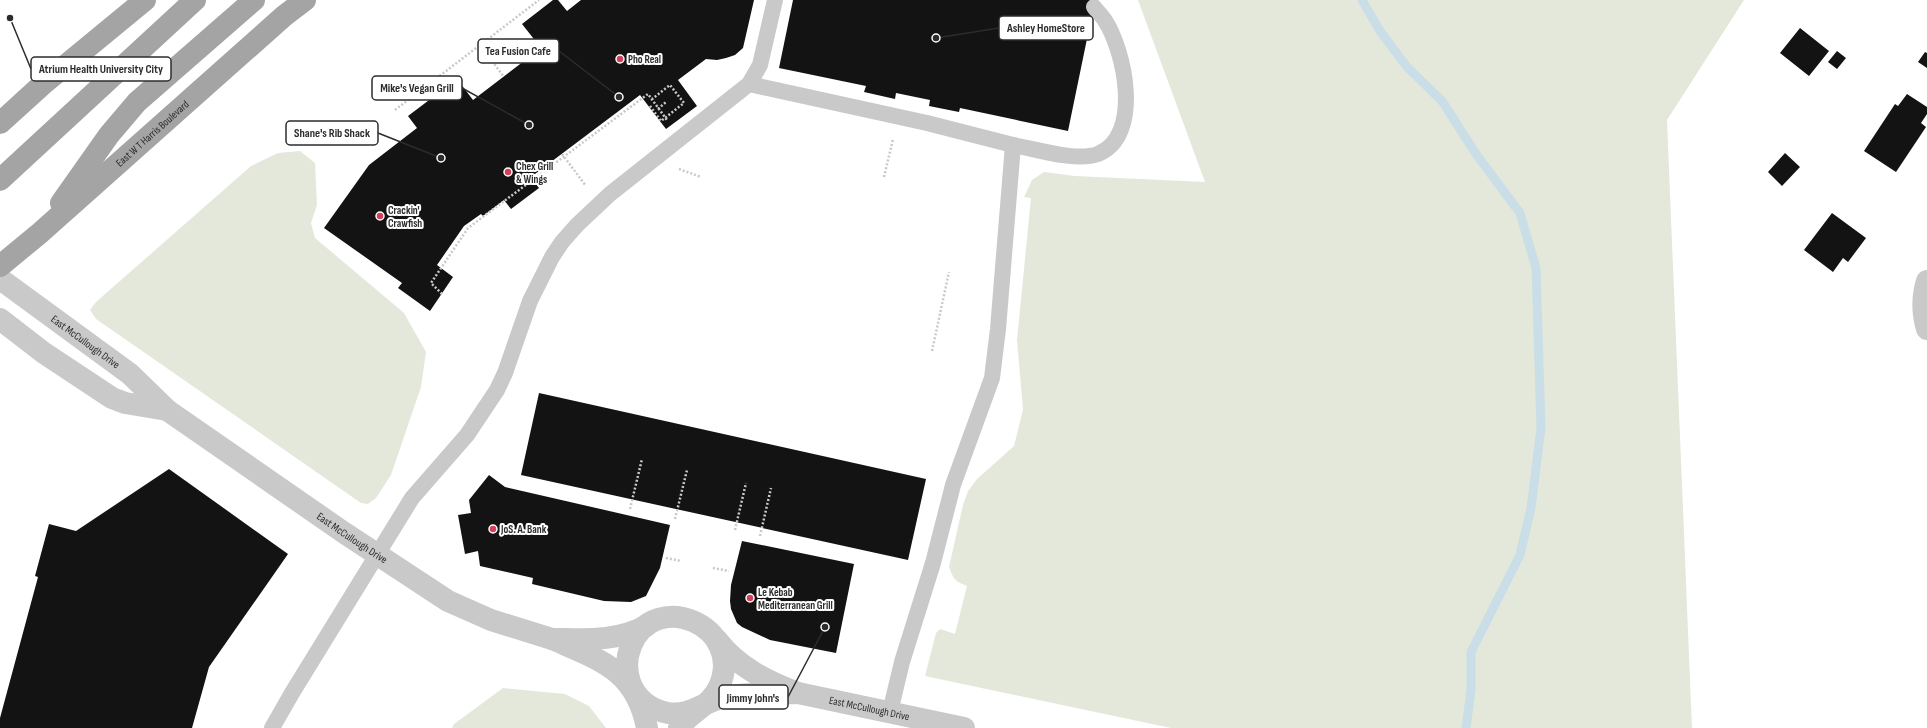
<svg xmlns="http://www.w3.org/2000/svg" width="1927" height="728" viewBox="0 0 1927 728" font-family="'Sofia Sans Condensed',sans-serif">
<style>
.green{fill:#e4e8db}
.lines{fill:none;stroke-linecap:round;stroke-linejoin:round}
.stream{stroke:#c9dee7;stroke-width:9}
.building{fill:#131313}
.path{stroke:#c9c9c9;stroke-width:2.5;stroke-dasharray:2 2;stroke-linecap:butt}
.service{stroke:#c9c9c9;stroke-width:16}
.minor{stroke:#c9c9c9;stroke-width:22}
.primary{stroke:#a4a4a4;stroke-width:22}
.path-bridge{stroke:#c9c9c9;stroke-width:2.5;stroke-dasharray:2 2;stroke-linecap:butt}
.poi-dot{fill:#d2405a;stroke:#fff;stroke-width:1.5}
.labels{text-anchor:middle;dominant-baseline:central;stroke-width:4;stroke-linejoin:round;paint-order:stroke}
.poi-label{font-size:11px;font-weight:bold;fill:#2c2c2c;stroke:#fff;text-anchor:start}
.street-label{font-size:11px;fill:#2c2c2c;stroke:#fff}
.leader{fill:none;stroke:#2c2c2c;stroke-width:1.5}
.callout-dot{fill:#2c2c2c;stroke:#fff;stroke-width:1.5}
.callout{fill:#fff;stroke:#2c2c2c;stroke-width:1.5}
.callout-label{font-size:12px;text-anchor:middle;font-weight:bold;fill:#2c2c2c}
</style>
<rect width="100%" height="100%" fill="#fff"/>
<path class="green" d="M1138 0H1744L1667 120 1692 728H1171L925 676 936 633 940 629 955 634 967 586C955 581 954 580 949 567L963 505 968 491 977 479 1014 446 1023 410 1017 340 1031 198 1024 197 1032 180 1044 172 1075 176 1205 182Z
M300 151 315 163 317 205 311 223 315 238 404 313 426 352 421 387 391 475 376 498 368 504 361 503 96 319 90 310 96 302 251 166 278 153Z
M503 688 565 694 589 706 606 728H452L454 724Z"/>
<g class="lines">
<path class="stream" d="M1362 0 1380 31 1407 67 1442 101 1476 154 1520 213 1536 268 1541 428 1531 508 1520 555 1471 652V690L1466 728"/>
</g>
<path class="building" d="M553 0H558L567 11 581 0H754L743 48 735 55 726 58 717 60 706 59 678 80 697 106 666 129 640 95 531 177 539 188 511 209 504 200 483 216 481 214 464 226 437 265 453 277 430 311 398 288 402 283 324 228 369 165 417 128 408 116 457 79 473 100 541 48 522 24Z
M793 0H1095L1068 131 960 108 959 112 929 106 930 100 896 93 895 99 864 92 866 86 779 68Z
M1800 28 1829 51 1809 76 1780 53Z
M1837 51 1846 58 1837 69 1828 62Z
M1925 52 1927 53V68L1918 62Z
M1907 94 1927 107V114L1921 123 1926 127 1896 172 1864 151 1895 104 1898 106Z
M1785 153 1800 167 1782 186 1768 172Z
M1832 213 1866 238 1848 262 1843 258 1833 272 1804 250Z
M539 393 926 479 908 560 521 475Z
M169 469 288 554 209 667 192 728H0V718L38 577 35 576 49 524 76 531Z
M489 475 505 487 670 525 660 568 646 596 631 602 604 601 532 584 533 578 480 566 478 551 465 554 458 515 471 513 469 500Z
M742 541 854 564 836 653 770 640 742 627 737 623 731 609 730 601 731 585Z"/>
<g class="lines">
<path class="path" d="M480 45 504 77
M650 106 661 121 684 103 670 85 652 99
M658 109 666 102
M395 110 539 0
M562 154 586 186
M679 169 701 177
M884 177 893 139
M932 351 949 272
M630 509 642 459
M675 519 687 470
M735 530 746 483
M760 536 771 488
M666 558 681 561
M713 568 729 571"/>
<path class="service" d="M749 84 927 123 1013 145 998 329 992 378 953 485 933 563 902 662 890 712
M1013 145C1036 149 1076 162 1098 154 1143 136 1125 50 1104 19 1101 15 1097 11 1094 7
M272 728 292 693 412 498 467 435 497 390 505 373 530 301 552 257 562 242 577 225 610 194 749 84 760 65 775 0"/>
<g class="minor">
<path id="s1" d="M0 279 130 374 167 410 125 403 112 398 44 353 0 319"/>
<path d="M1927 281C1922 297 1922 312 1927 329"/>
<path id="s2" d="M167 410 343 532 448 601 491 620 552 639"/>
<path d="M646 626C616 642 584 639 552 639 600 660 636 670 647 728"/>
<path id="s3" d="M798 693 964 728"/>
<path d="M679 728C690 712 711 705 719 687 746 626 654 587 631 646 626 658 626 670 630 682 636 699 651 710 668 713 690 717 705 701 725 697 749 692 774 694 798 693 766 681 738 667 717 640"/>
</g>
<g class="primary">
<path d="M0 123 43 84 145 0"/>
<path d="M0 180 195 0"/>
<path d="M61 203 109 135 137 102 254 0"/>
<path id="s4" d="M0 266 40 233 284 16 305 0"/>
</g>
<path class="path-bridge" d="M442 294 431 283 468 228 648 94 667 120"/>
</g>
<g class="poi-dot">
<circle cx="620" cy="59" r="4"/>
<circle cx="508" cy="172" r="4"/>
<circle cx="380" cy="216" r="4"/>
<circle cx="493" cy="529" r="4"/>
<circle cx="750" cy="598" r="4"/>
</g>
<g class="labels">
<g class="poi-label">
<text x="628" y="59">Pho Real</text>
<text x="516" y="166">Chex Grill<tspan x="516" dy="13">&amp; Wings</tspan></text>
<text x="388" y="210">Crackin'<tspan x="388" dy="13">Crawfish</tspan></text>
<text x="501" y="529">JoS. A. Bank</text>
<text x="758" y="592">Le Kebab<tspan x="758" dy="13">Mediterranean Grill</tspan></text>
</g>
<g class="street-label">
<text stroke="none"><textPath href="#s4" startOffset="202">East W T Harris Boulevard</textPath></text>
<text stroke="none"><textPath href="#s1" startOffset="106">East McCullough Drive</textPath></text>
<text stroke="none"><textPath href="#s2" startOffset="225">East McCullough Drive</textPath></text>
<text stroke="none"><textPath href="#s3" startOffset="73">East McCullough Drive</textPath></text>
</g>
</g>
<path class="leader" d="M936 38L999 28M619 97L559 51M10 18L31 69M529 125L462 88M441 158L378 133M825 627L788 697"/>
<g class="callout-dot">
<circle cx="936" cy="38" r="4"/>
<circle cx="619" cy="97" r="4"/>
<circle cx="10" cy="18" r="4"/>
<circle cx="529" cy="125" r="4"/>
<circle cx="441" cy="158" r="4"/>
<circle cx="825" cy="627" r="4"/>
</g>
<g class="callout">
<rect x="999" y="16" width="94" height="24" rx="4"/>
<rect x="478" y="39" width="81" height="24" rx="4"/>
<rect x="31" y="57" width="140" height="24" rx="4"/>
<rect x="372" y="76" width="90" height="24" rx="4"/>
<rect x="286" y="121" width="92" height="24" rx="4"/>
<rect x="719" y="685" width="69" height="24" rx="4"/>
</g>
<g class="callout-label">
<text x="1046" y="32">Ashley HomeStore</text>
<text x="518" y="55">Tea Fusion Cafe</text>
<text x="101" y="73">Atrium Health University City</text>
<text x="417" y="92">Mike's Vegan Grill</text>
<text x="332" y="137">Shane's Rib Shack</text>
<text x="753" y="702">Jimmy John's</text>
</g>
</svg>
